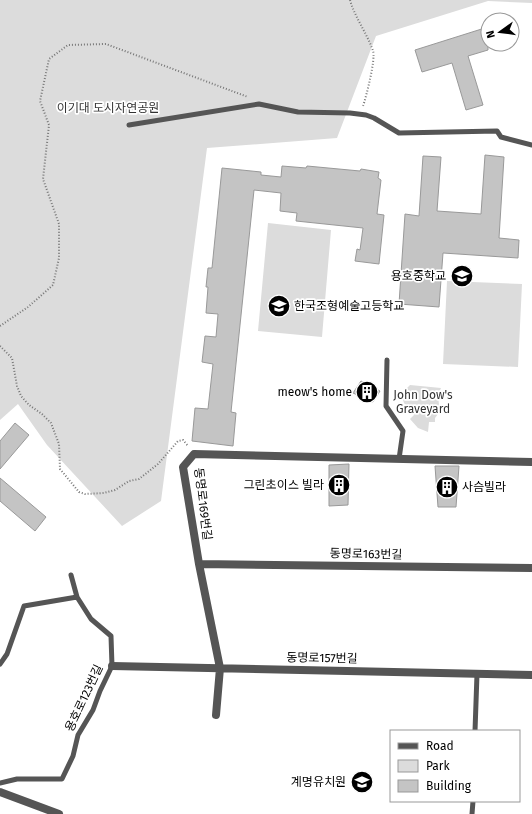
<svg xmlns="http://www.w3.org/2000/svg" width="532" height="814" viewBox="0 0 532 814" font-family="'Fira Sans','Noto Sans KR',sans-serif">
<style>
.green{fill:#dcdcdc}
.building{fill:#c4c4c4;stroke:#999}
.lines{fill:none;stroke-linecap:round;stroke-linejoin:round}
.path{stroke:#777;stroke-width:2;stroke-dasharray:1 2;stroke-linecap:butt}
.lane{stroke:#555;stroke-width:5}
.street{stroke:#555;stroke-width:8}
.labels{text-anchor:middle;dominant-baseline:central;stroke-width:3.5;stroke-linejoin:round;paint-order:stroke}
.park-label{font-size:12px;fill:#333;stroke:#fff}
.poi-label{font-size:12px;fill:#000;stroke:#fff;text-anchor:end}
.street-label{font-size:12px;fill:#000;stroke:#fff}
</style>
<rect width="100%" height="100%" fill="#fff"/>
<path class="green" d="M0 0H532V3L488 1 376 36 337 138 207 148 161 501 122 526 47 445 18 404 0 420Z
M268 223 331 230 322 337 258 331Z
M447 281 522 284 518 367 443 364Z
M410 385 441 388 438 395 439 405 442 406 438 414 435 418V422H429L428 432 418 428 410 419 414 415 404 403 401 394Z"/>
<path class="building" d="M488 27V50L468 56 483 105 466 110 452 63 422 72 415 50Z
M485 155 504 157 499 238 519 240 518 258 443 253 439 307 399 304 405 214 419 216 423 156 441 157 437 211 481 214Z
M282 166 306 168 307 166 360 171 361 169 379 172 378 178 381 180 377 214 384 215 379 264 355 261 357 249 360 250 363 228 296 221 297 213 280 211 281 193 254 190 231 412 236 413 233 446 192 441 195 408 208 409 213 364 202 362 205 336 216 337 218 314 206 313 208 287H206L208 268H212L222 168 261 172V175L281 177Z
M361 381 380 391 373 402 353 393Z
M15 423 29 435 0 469V441Z
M349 464 348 505 329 506V465Z
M435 466H459L456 507H438Z
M0 478 46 517 35 531 0 501Z"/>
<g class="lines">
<path class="path" d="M350 0C355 18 367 33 373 51 376 58 366 98 363 106
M0 326 28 307 53 285 59 258V224L43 179 49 125 40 101 49 59 68 45 106 44 248 97
M0 346 12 358 17 386 21 396 29 405 42 414 51 423 59 444 60 469 79 492 85 494 104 493 115 490 129 481 139 479 158 464 178 441 183 440 188 446"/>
<path class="lane" d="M129 125 259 104 298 112 350 113 366 115 374 118 399 133 497 131 501 137 532 145
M387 360 386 406 403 431 399 459
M71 575 77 597
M0 664 7 654 24 606 77 597 91 619 111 636 112 666 100 691 93 710 78 735 73 756 62 779H17L0 783
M475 731 477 674
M472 814 473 801"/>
<path class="street" d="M199 564 532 568
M112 666 532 675
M216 715 220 668 199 564 183 467 194 454 532 462
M0 792 59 814"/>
</g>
<defs>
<g id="school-disc" transform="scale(1.15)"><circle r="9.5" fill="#000" stroke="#fff"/><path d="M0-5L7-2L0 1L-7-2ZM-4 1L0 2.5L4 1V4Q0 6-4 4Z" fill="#fff"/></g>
<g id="building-disc" transform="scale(1.15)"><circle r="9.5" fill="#000" stroke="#fff"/><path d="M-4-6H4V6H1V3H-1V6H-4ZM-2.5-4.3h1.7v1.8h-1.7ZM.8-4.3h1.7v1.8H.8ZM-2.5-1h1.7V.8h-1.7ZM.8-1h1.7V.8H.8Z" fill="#fff"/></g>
</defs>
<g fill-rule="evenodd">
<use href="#school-disc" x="462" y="276"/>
<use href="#school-disc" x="279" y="306"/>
<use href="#building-disc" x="367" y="392"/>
<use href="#building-disc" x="339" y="485"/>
<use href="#building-disc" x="447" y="487"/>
<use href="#school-disc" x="362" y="782"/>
</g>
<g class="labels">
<g class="park-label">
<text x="108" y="108">이기대 도시자연공원</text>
<text x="423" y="395">John Dow's<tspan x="423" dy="14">Graveyard</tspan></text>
</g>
<g class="poi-label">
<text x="446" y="276">용호중학교</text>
<text x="294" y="306" text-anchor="start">한국조형예술고등학교</text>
<text x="352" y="392">meow's home</text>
<text x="324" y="485">그린초이스 빌라</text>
<text x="462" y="487" text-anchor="start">사슴빌라</text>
<text x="346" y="782">계명유치원</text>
</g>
<g class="street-label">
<text transform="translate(203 504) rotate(83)">동명로169번길</text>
<text transform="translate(366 554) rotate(1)">동명로163번길</text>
<text transform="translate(322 658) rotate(1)">동명로157번길</text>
<text transform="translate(84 698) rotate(-65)">용호로123번길</text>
</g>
</g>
<rect x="390" y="730" width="130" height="72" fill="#ffffff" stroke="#999999"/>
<rect x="398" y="743" width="20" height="6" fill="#555555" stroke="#999999"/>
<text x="426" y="750" font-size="12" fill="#000000">Road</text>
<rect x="398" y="760" width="20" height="12" fill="#dcdcdc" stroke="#999999"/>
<text x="426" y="770" font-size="12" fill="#000000">Park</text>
<rect x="398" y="780" width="20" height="12" fill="#c4c4c4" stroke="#999999"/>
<text x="426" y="790" font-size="12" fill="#000000">Building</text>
<g transform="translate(500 32) rotate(256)"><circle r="19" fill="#ffffff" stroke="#999999"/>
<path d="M0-3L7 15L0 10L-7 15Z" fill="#000000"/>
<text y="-6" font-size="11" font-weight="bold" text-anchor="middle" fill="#000000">N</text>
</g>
</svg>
